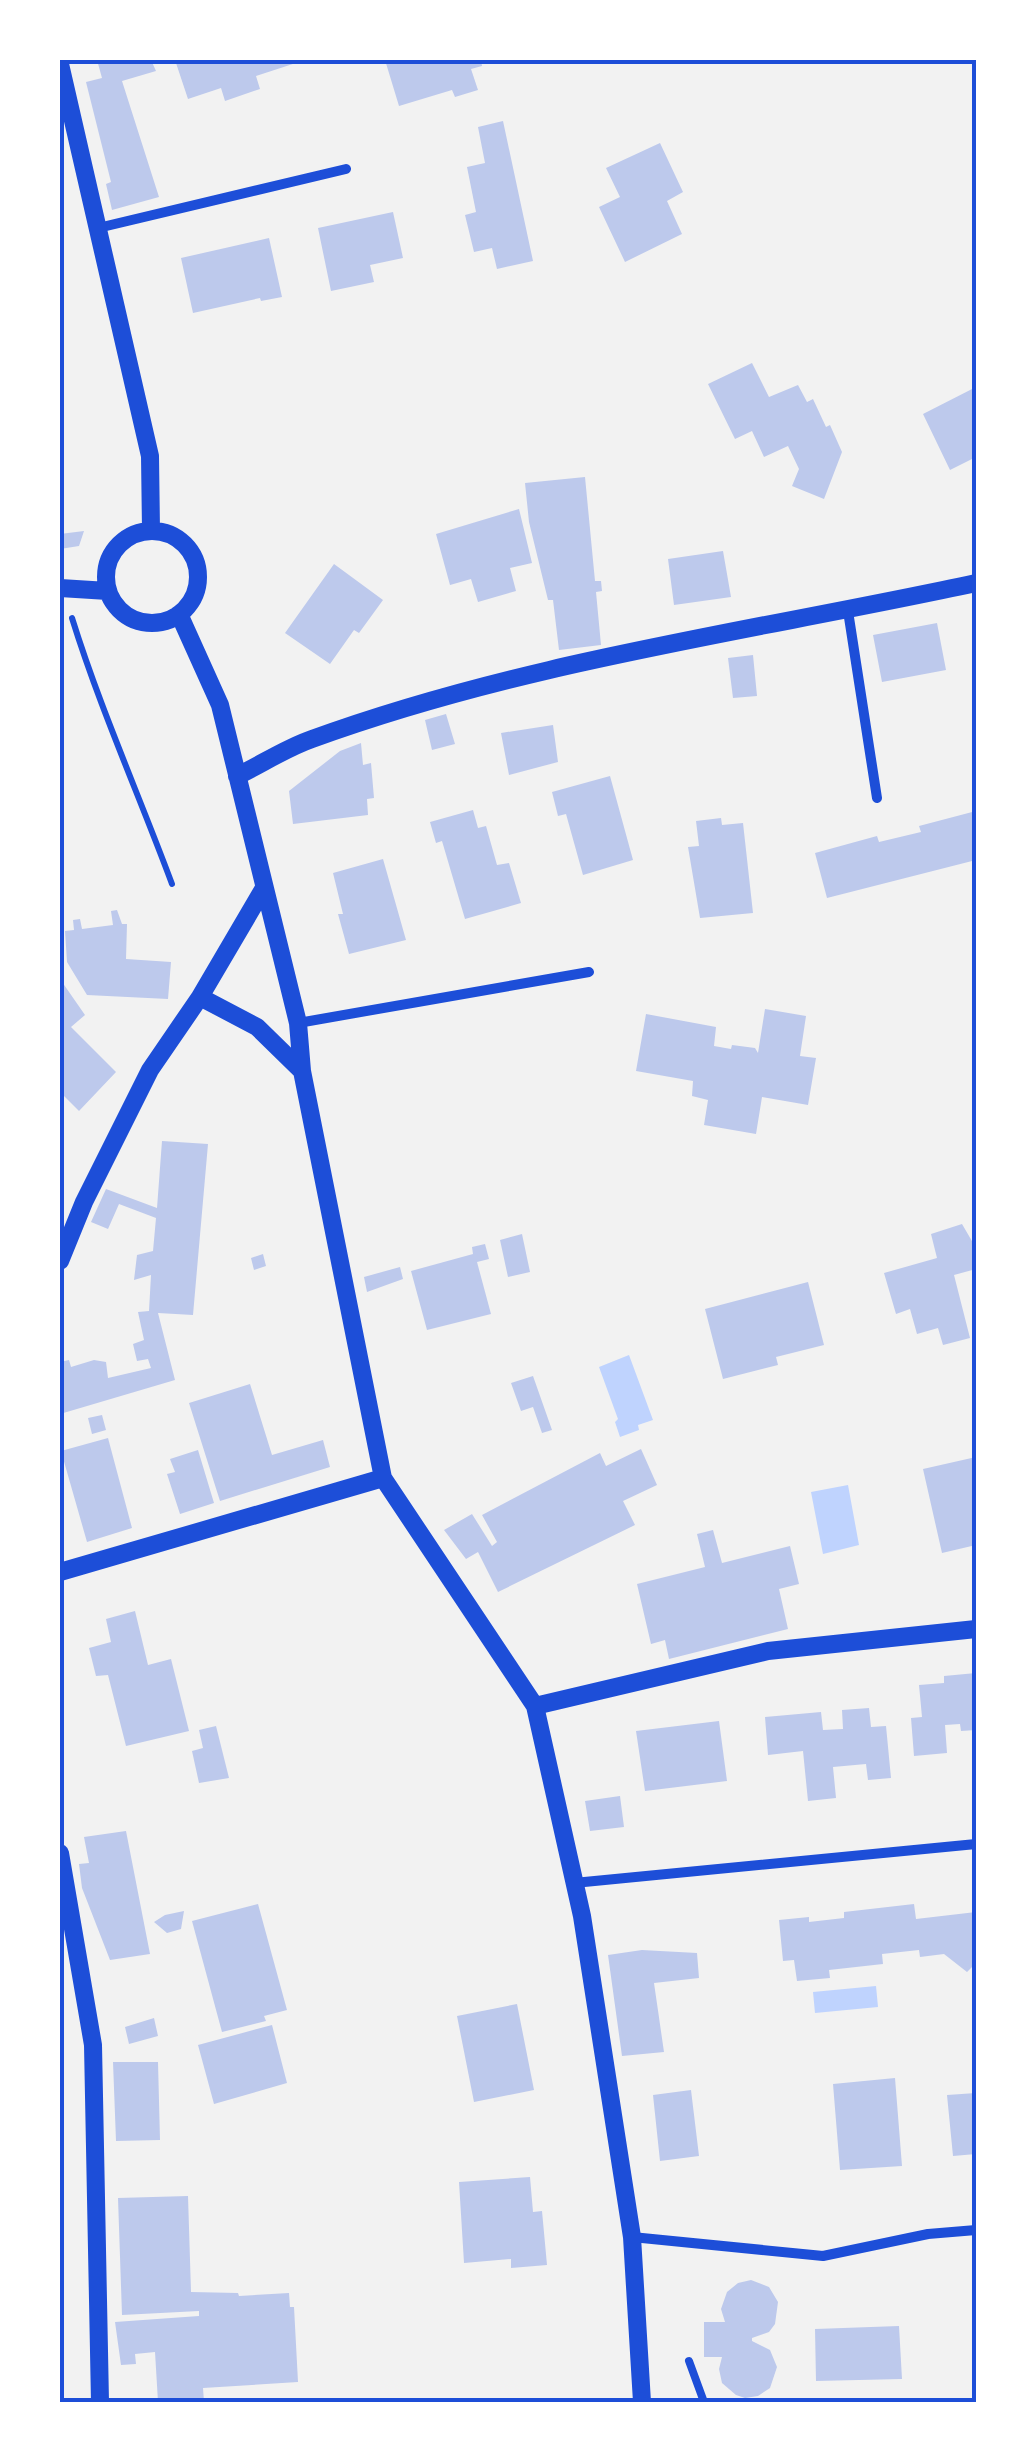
<svg xmlns="http://www.w3.org/2000/svg" width="1036" height="2462" viewBox="0 0 1036 2462" font-family="'Archivo Narrow',sans-serif">
<style>
.water{fill:#bfd3fe}
.building{fill:#bdc9ec}
.lines{fill:none;stroke-linecap:round;stroke-linejoin:round}
.path{stroke:#1d4ed8;stroke-width:6}
.service{stroke:#1d4ed8;stroke-width:8}
.minor{stroke:#1d4ed8;stroke-width:10}
.tertiary{stroke:#1d4ed8;stroke-width:18}
.neatline{fill:none;stroke:#1d4ed8;stroke-width:4}
</style>
<rect width="100%" height="100%" fill="#f2f2f2"/>
<path class="water" d="M629 1355 653 1420 638 1425 639 1430 620 1437 615 1422 618 1419 599 1367Z
M848 1485 859 1545 823 1554 811 1492Z
M876 1986 878 2007 815 2013 813 1992Z"/>
<path class="building" d="M97 60H151L156 71 122 81 159 197 112 210 106 184 111 182 86 82 102 78Z
M175 60H302V61L256 76 260 89 225 101 221 88 188 99Z
M385 60H481L482 66 471 69 478 90 455 97 452 90 399 106Z
M503 121 533 261 497 269 492 248 474 252 465 215 476 212 467 167 485 163 478 127Z
M660 143 683 192 667 201 682 234 625 262 599 207 620 197 606 168Z
M393 212 403 258 370 265 374 282 331 291 318 228Z
M269 238 282 297 261 301 260 298 193 313 181 258Z
M752 363 769 397 798 385 807 402 813 399 826 427 830 425 842 452 824 499 792 486 799 469 788 446 764 457 752 431 735 439 708 384Z
M976 387V457L950 470 923 414Z
M585 477 595 581H601L602 591 596 592 601 645 559 650 553 600H548L529 522 525 483Z
M519 509 532 563 510 568 516 591 478 602 471 579 450 585 436 534Z
M84 531 79 546 60 549V534Z
M723 551 731 597 674 605 668 559Z
M334 564 383 600 359 633 354 630 330 664 285 633Z
M937 623 946 670 882 682 873 635Z
M753 655 757 696 733 698 728 658Z
M446 714 455 744 432 750 425 720Z
M553 725 558 762 509 775 501 733Z
M361 743 363 765 371 763 374 798 367 799 368 815 293 824 289 791 340 751Z
M610 776 633 860 583 875 566 814 558 816 552 792Z
M473 810 478 828 486 826 497 865 509 863 521 903 465 919 442 841 436 843 430 822Z
M976 811V860L827 898 815 853 877 836 879 842 921 832 919 826Z
M721 818 722 825 743 823 753 913 700 918 688 847 699 846 696 821Z
M383 859 406 940 349 954 338 914H343L333 873Z
M117 910 122 924H127L126 959 171 962 168 999 87 995 67 962 65 931 74 930 73 920 80 919 82 929 113 925 111 911Z
M60 979 85 1015 71 1027 116 1072 79 1111 60 1092Z
M765 1009 806 1016 800 1056 816 1058 808 1105 762 1097 756 1134 704 1125 708 1100 692 1096 693 1081 636 1071 646 1014 716 1027 714 1046 731 1049 732 1045 755 1048 758 1053Z
M162 1141 208 1144 193 1315 158 1313 175 1380 60 1414V1362L69 1360 71 1367 94 1360 106 1362 108 1378 151 1368 148 1359 137 1361 133 1344 144 1340 138 1312 149 1311 151 1275 134 1280 137 1255 153 1251 156 1218 119 1204 108 1229 91 1222 106 1189 157 1208Z
M962 1224 976 1248V1269L954 1275 970 1338 943 1345 938 1328 917 1334 910 1309 896 1314 884 1273 937 1258 931 1234Z
M522 1234 530 1272 508 1277 500 1240Z
M485 1244 489 1259 477 1262 491 1314 427 1330 411 1271 473 1254 472 1247Z
M263 1254 266 1266 254 1270 251 1258Z
M400 1267 403 1279 367 1292 364 1277Z
M808 1282 824 1345 776 1357 778 1365 723 1379 705 1309Z
M533 1376 552 1430 542 1433 533 1407 521 1411 511 1383Z
M250 1384 272 1455 323 1440 330 1467 220 1501 189 1403Z
M102 1415 106 1430 92 1434 88 1418Z
M108 1438 132 1528 87 1542 61 1451Z
M641 1449 657 1485 623 1501 635 1525 498 1592 478 1552 466 1559 444 1530 472 1514 492 1546 497 1542 482 1515 600 1453 606 1466Z
M198 1450 214 1503 180 1514 167 1474 175 1472 170 1459Z
M976 1457V1545L942 1553 923 1469Z
M713 1530 722 1563 790 1546 799 1584 779 1589 788 1629 669 1659 665 1640 651 1644 637 1584 705 1567 697 1534Z
M135 1611 148 1665 171 1659 189 1731 126 1746 108 1675 96 1676 89 1648 111 1642 106 1619Z
M976 1673V1730L961 1731 960 1724 945 1725 947 1753 914 1756 911 1718 922 1717 919 1685 944 1683V1676Z
M869 1708 871 1727 886 1726 891 1778 868 1780 866 1764 833 1767 836 1798 808 1801 803 1751 768 1755 765 1717 821 1712 823 1730 843 1729 842 1710Z
M719 1721 727 1781 645 1791 636 1731Z
M216 1726 229 1778 199 1783 192 1751 203 1748 199 1730Z
M620 1796 624 1827 590 1831 585 1801Z
M126 1831 150 1954 110 1960 82 1888 79 1864 89 1863 84 1837Z
M258 1904 287 2010 264 2016 266 2021 222 2032 192 1921Z
M914 1904 916 1919 976 1912V1963L967 1972 944 1954 920 1957 919 1950 882 1954 883 1964 829 1970 830 1978 797 1981 794 1960 783 1961 779 1920 809 1917V1922L844 1918V1912Z
M184 1911 181 1929 167 1933 154 1922 165 1915Z
M642 1950 697 1953 699 1978 654 1983 664 2052 622 2056 608 1955Z
M517 2004 534 2090 474 2102 457 2016Z
M154 2018 158 2036 129 2044 125 2027Z
M272 2025 287 2083 214 2104 198 2045Z
M113 2062H158L160 2140 116 2141Z
M895 2078 902 2166 840 2170 833 2084Z
M691 2090 699 2156 660 2161 653 2095Z
M976 2093V2154L953 2156 947 2095Z
M530 2177 533 2212 542 2211 547 2265 511 2268V2259L464 2263 459 2182Z
M188 2196 191 2292 238 2293 239 2296 289 2293 290 2307H294L298 2382 203 2388 204 2402H158L155 2352 135 2354 136 2364 121 2365 115 2322 199 2316V2311L122 2315 118 2198Z
M751 2280 769 2287 778 2302 775 2324 769 2332 752 2338V2341L770 2350 777 2367 770 2388 758 2396 745 2398 736 2395 722 2383 719 2369 722 2357H704V2322H725L721 2309 727 2292 738 2283Z
M899 2326 902 2379 816 2381 815 2329Z"/>
<g class="lines">
<path class="path" d="M72 618C100 708 139 795 172 884"/>
<path class="service" d="M689 2361 704 2402"/>
<path class="minor" d="M98 228 346 169
M848 611 877 798
M298 1023 589 972
M574 1883 976 1844
M632 2237 823 2256 928 2234 976 2230"/>
<path class="tertiary" d="M60 64 150 456 151 530
M106 577a46 46 0 1 1 92 0a46 46 0 1 1-92 0Z
M60 588 108 591
M179 614 220 705 298 1023 302 1071 383 1478 535 1706 582 1916 632 2237 642 2402
M237 776C262 764 286 748 312 739 526 661 754 631 976 583
M200 997 257 1027 302 1071
M60 1261 84 1202 150 1070 200 997 264 888
M60 1572 383 1478
M535 1706 768 1651 976 1629
M60 1853 93 2045 100 2402"/>
</g>
<rect width="1036" height="2462" fill="none" stroke="#ffffff" stroke-width="125"/>
<rect x="62" y="62" width="912" height="2338" class="neatline"/>
</svg>
